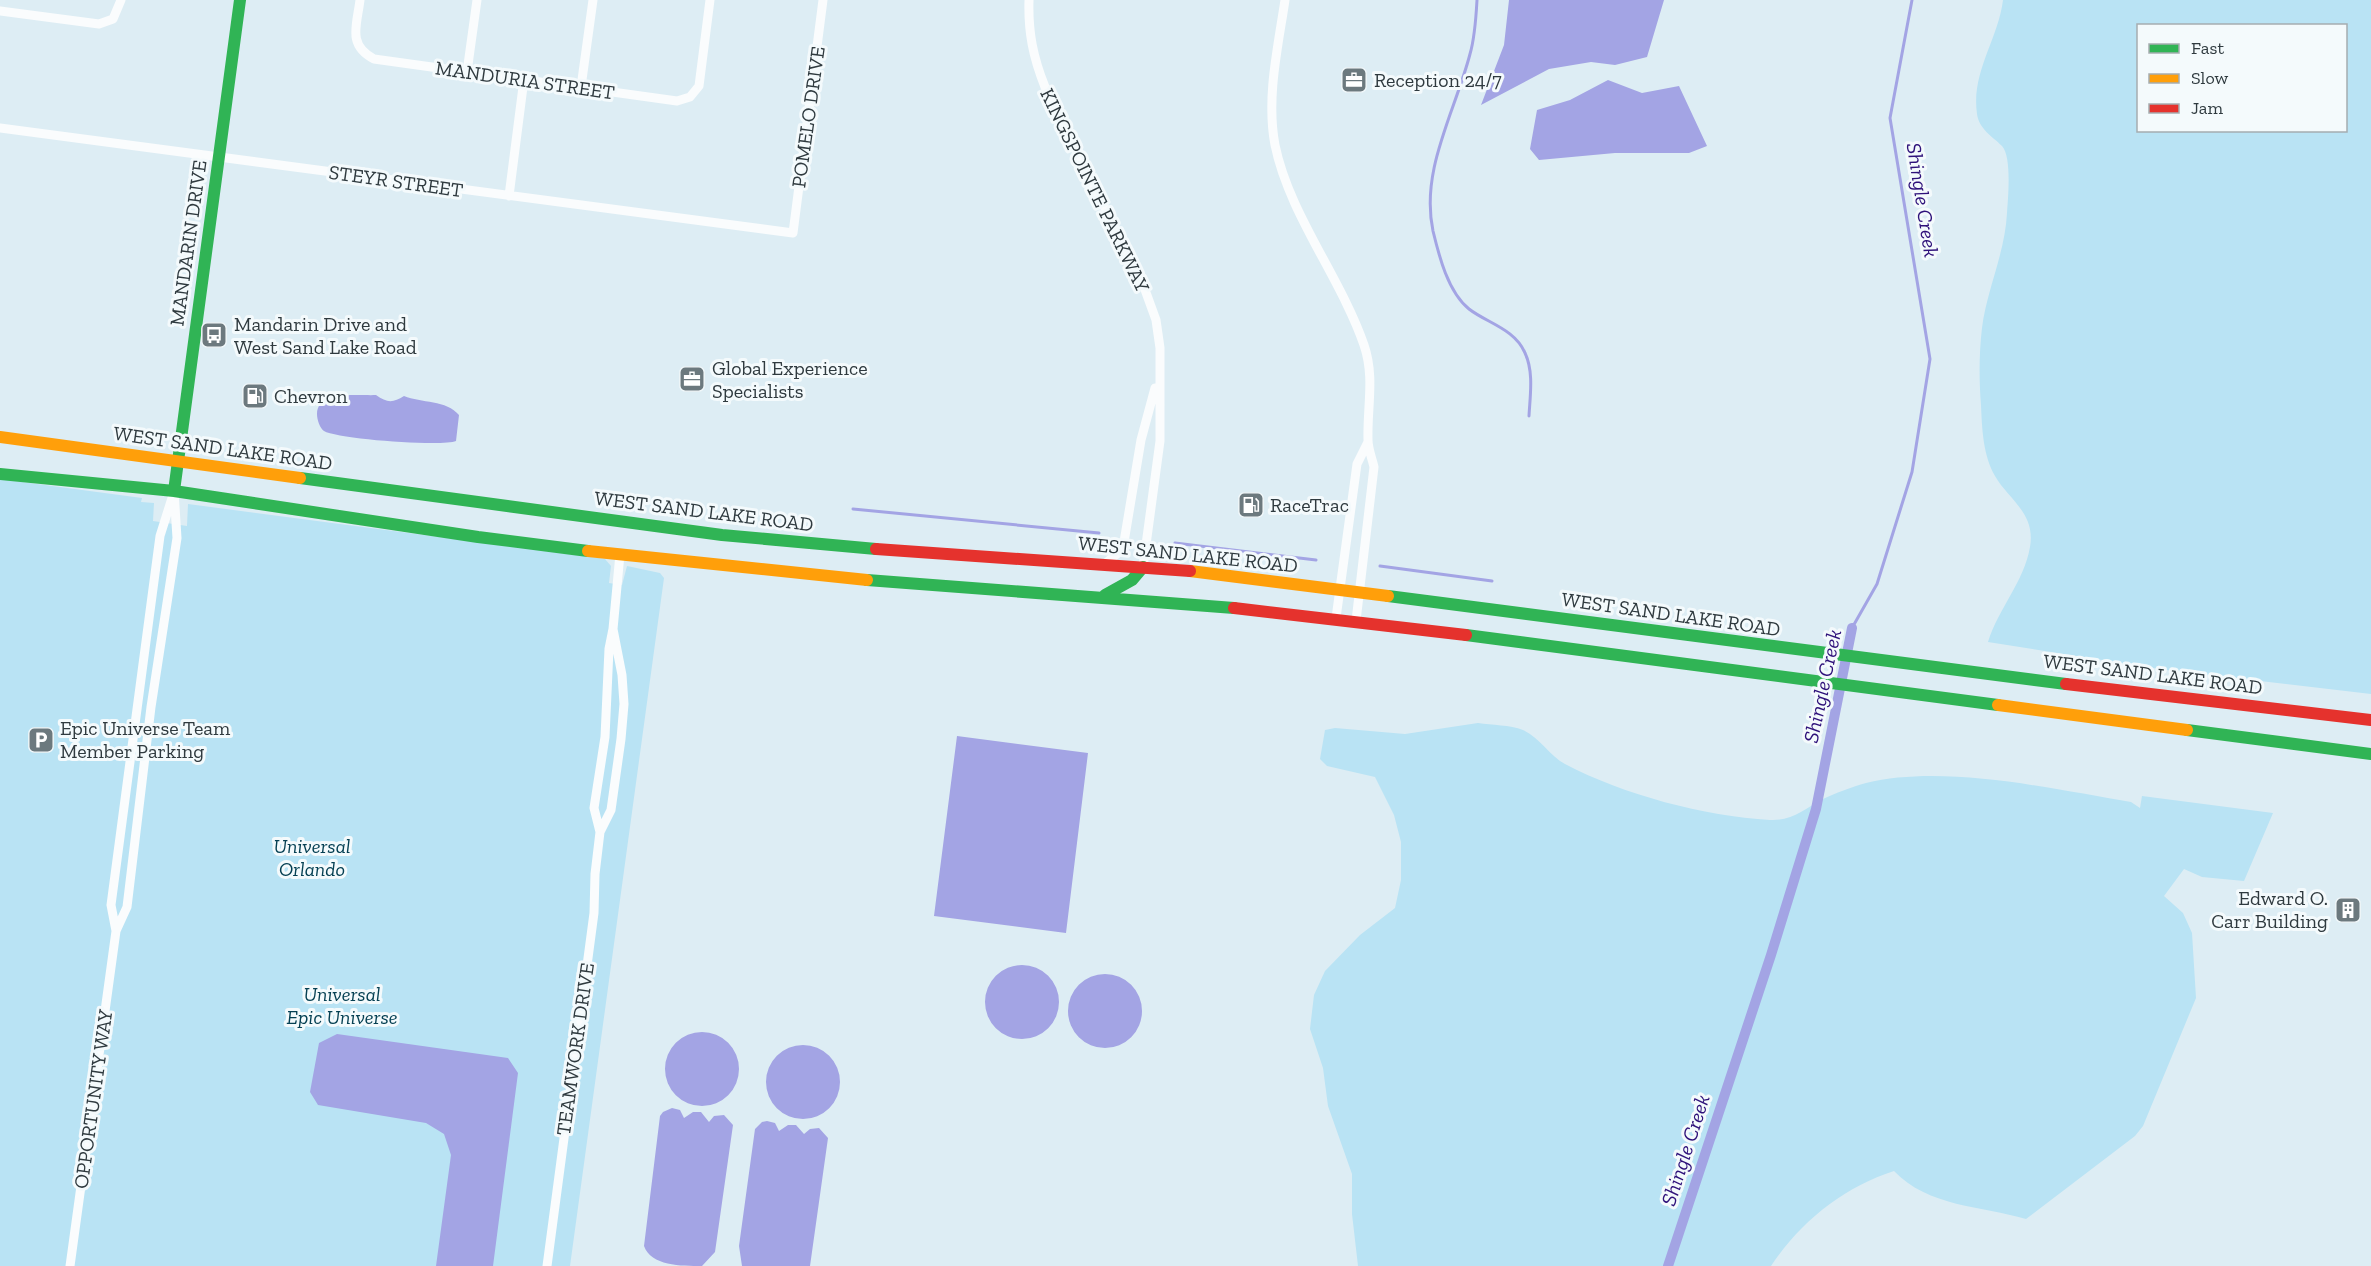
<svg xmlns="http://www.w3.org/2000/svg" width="2371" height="1266" viewBox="0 0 2371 1266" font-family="'Zilla Slab',serif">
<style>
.green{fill:#b9e3f4;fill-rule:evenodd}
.water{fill:#a3a4e4}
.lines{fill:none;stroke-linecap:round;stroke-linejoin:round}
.stream{stroke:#a3a4e4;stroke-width:3}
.canal{stroke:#a3a4e4;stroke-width:10}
.street{stroke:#fafcfd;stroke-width:9}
.fast{stroke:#30b455;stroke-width:12}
.slow{stroke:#ff9f0a;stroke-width:12}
.jam{stroke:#e5322d;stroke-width:12}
.labels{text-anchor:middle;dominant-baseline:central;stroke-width:6;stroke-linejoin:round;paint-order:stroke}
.street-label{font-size:20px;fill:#2f3a3f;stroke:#f4fafc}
.poi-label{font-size:20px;fill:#2f3a3f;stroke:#f4fafc;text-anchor:start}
.park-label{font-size:20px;font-style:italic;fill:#054053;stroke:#f4fafc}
.water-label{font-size:21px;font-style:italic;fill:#2e117a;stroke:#f4fafc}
</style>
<rect width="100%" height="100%" fill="#ddedf4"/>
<path class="green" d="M2003 0H2371V694L2166 670 1988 642C1998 609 2024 582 2030 547 2036 513 2008 499 1995 476 1983 455 1982 429 1981 405 1979 380 1979 353 1982 328 1987 289 2005 253 2007 213 2008 198 2012 157 2002 146 1992 136 1979 129 1977 114 1971 72 1998 40 2003 0ZM2138 26H2346V130H2138Z
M0 479 142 498 141 502 154 503 153 521 187 526 188 504 599 558 605 559 611 566 609 583 622 585 627 566 660 573 664 578 570 1266H0Z
M1478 723C1492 725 1510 725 1523 730 1539 737 1550 756 1565 764 1624 795 1704 816 1770 820 1793 821 1804 809 1823 799 1836 793 1852 787 1866 783 1945 764 2052 789 2131 802L2140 808 2142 796 2273 813 2244 881 2202 877 2184 869 2164 896 2183 913 2192 933 2196 998 2143 1126 2135 1136 2026 1219C1982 1206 1928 1207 1894 1171 1844 1187 1800 1222 1771 1266H1358L1352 1214V1174L1328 1106 1323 1068 1310 1029 1314 995 1325 971 1360 935 1395 908 1401 880V842L1394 815 1375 777 1327 766 1320 759 1325 730 1335 728 1405 734Z"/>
<path class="water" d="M1509 0H1664L1647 57 1615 65 1591 62 1549 69 1481 105 1504 45Z
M1608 80 1642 93 1679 86 1707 146 1689 153H1615L1539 160 1530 149 1537 110 1570 100Z
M376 395C387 403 393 403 404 396 421 403 447 400 459 415L456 441C442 447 337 439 324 431 320 428 317 420 317 414 317 390 360 396 376 395Z
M957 736 1088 753 1066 933 934 916Z
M985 1002a37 37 0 1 1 74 0a37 37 0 1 1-74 0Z
M1068 1011a37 37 0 1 1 74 0a37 37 0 1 1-74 0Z
M665 1069a37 37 0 1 1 74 0a37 37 0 1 1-74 0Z
M337 1034 508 1058 518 1073 493 1266H436L451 1155 444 1134 426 1123 318 1105 310 1092 319 1043Z
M766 1082a37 37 0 1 1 74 0a37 37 0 1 1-74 0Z
M672 1108 680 1110 684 1118 693 1112H701L709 1122 714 1116 724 1115 733 1125 715 1252 702 1266C681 1266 651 1266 644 1246L660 1116 663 1112Z
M767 1121 775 1123 779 1131 788 1125H796L804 1134 810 1129 819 1128 828 1138 810 1266H742L739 1246 755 1129 762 1122Z"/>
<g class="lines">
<path class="stream" d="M1477 0C1476 18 1475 37 1470 54 1455 112 1420 170 1433 231 1439 256 1448 292 1469 309 1487 323 1515 329 1525 353 1534 372 1530 396 1529 416
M853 509 1099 533
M1175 543 1316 560
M1380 566 1492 581
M1852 628 1877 584 1912 472 1930 359 1890 118 1912 0"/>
<path class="canal" d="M1668 1266 1771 955 1816 809 1852 628"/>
<path class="street" d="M360 0C357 25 347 45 374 59L677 101 690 97 699 86 710 0
M1029 0C1028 32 1033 57 1045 87L1144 287 1156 320 1160 348V441L1143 567
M1285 0C1278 47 1266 98 1275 145 1289 214 1341 278 1364 345 1375 377 1367 407 1368 440 1368 449 1372 458 1374 467L1356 621
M0 11 99 24 113 19 121 0
M467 72 477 0
M581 87 593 0
M0 128 793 233 823 0
M509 196 524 79
M1105 564 1119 552 1124 542 1141 440 1155 388
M1336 618 1357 464 1368 442
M600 832 594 808 605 737 609 649 613 629 620 554
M116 931 111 905 160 536 172 498
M70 1266 116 931 127 907 151 707 177 538 174 491
M547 1266 594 913 595 874 600 832 611 810 621 739 624 704 622 675 613 629"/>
<path class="fast" d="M0 474 174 491 478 537 588 551
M300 478 722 535 876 549
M174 491 240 0
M867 580 1234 608
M1105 595 1132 580 1143 567
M1388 596 2066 684
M1466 635 1998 705
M2187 730 2371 754"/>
<path class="slow" d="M0 437 300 478
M588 551 867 580
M1190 571 1388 596
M1998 705 2187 730"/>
<path class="jam" d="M876 549 1190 571
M1234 608 1466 635
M2066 684 2371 720"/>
</g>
<defs>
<g id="office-square" transform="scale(1.35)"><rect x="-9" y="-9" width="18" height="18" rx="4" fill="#6c797e" stroke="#f4fafc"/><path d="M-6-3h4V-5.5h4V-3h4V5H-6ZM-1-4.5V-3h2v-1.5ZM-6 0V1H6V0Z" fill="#fff"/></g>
<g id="bus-square" transform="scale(1.35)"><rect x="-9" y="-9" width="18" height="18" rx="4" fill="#6c797e" stroke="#f4fafc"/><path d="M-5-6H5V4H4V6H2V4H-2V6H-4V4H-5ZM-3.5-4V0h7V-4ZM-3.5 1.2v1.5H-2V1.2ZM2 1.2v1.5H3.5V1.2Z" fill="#fff"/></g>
<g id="fuel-square" transform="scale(1.35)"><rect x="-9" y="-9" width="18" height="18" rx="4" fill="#6c797e" stroke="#f4fafc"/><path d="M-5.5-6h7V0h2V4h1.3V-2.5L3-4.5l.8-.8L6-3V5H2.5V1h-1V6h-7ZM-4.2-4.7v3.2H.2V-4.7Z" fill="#fff"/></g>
<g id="parking-square" transform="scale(1.35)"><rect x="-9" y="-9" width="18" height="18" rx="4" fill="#6c797e" stroke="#f4fafc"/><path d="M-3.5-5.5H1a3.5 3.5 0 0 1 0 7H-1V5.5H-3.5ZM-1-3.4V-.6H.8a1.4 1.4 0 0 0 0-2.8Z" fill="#fff"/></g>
<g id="building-square" transform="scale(1.35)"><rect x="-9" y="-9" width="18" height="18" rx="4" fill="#6c797e" stroke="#f4fafc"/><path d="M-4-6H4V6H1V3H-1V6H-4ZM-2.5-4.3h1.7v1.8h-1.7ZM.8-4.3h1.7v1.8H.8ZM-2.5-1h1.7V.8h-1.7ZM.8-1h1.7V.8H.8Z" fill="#fff"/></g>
</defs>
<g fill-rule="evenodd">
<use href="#office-square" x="1354" y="80"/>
<use href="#bus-square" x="214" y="335"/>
<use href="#office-square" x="692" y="379"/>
<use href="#fuel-square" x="255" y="396"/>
<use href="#fuel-square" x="1251" y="505"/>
<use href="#parking-square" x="41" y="740"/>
<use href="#building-square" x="2348" y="910"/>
</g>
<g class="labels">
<g class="street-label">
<text transform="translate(525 80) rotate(8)">MANDURIA STREET</text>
<text transform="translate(808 117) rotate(-82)">POMELO DRIVE</text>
<text transform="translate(396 181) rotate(8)">STEYR STREET</text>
<text transform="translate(1095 190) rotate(64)">KINGSPOINTE PARKWAY</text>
<text transform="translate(188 243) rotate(-82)">MANDARIN DRIVE</text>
<text transform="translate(223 448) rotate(8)">WEST SAND LAKE ROAD</text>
<text transform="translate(704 511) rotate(7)">WEST SAND LAKE ROAD</text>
<text transform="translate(1188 554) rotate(6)">WEST SAND LAKE ROAD</text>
<text transform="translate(1671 614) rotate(8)">WEST SAND LAKE ROAD</text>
<text transform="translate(2153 674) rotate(7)">WEST SAND LAKE ROAD</text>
<text transform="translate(575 1049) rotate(-82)">TEAMWORK DRIVE</text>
<text transform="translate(93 1099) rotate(-82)">OPPORTUNITY WAY</text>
</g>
<g class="poi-label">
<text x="1374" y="80">Reception 24/7</text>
<text x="234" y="324">Mandarin Drive and<tspan x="234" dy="23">West Sand Lake Road</tspan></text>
<text x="712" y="368">Global Experience<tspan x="712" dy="23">Specialists</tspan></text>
<text x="274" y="396">Chevron</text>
<text x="1270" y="505">RaceTrac</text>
<text x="60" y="728">Epic Universe Team<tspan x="60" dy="23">Member Parking</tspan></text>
<text x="2328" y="898" text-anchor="end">Edward O.<tspan x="2328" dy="23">Carr Building</tspan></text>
</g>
<g class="park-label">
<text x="312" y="846">Universal<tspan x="312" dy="23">Orlando</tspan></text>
<text x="342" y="994">Universal<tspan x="342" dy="23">Epic Universe</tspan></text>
</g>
<g class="water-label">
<text transform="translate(1923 200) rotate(81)">Shingle Creek</text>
<text transform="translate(1822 686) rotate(-78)">Shingle Creek</text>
<text transform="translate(1685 1150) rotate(-72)">Shingle Creek</text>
</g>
</g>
<rect x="2137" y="24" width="210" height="108" fill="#f4fafc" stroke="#a5adb0" stroke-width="1.5"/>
<rect x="2149" y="44" width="30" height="9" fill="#30b455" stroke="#a5adb0" stroke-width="1.5"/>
<text x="2191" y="54" font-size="18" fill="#2f3a3f">Fast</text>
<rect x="2149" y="74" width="30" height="9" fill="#ff9f0a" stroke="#a5adb0" stroke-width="1.5"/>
<text x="2191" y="84" font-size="18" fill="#2f3a3f">Slow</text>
<rect x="2149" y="104" width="30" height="9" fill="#e5322d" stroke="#a5adb0" stroke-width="1.5"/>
<text x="2191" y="114" font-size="18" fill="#2f3a3f">Jam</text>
</svg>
